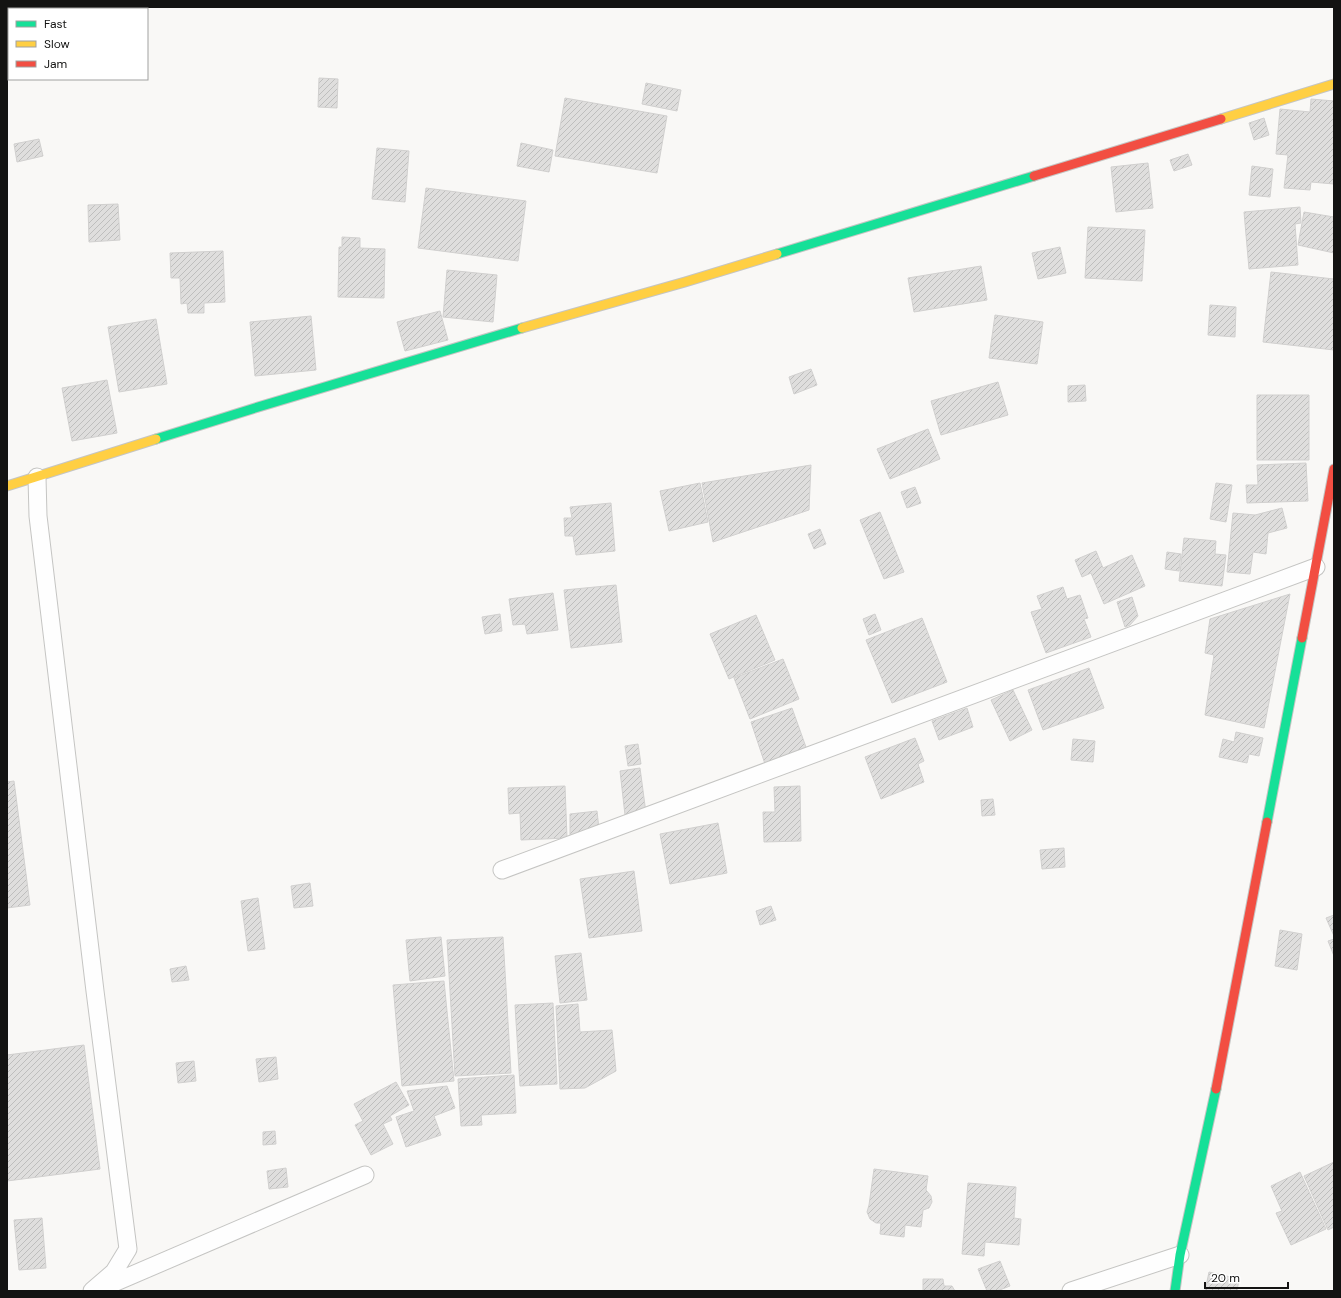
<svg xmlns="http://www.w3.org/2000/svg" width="1341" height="1298" viewBox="0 0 1341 1298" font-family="'DM Sans',sans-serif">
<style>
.building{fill:url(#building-hatch);stroke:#d1d0cf}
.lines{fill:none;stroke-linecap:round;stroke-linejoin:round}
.lane-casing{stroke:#c5c5c3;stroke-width:19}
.fast-casing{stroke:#c5c5c3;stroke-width:11}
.slow-casing{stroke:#c5c5c3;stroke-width:11}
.jam-casing{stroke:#c5c5c3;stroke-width:11}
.lane{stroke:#fefefe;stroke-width:17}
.fast{stroke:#16e098;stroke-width:9}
.slow{stroke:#ffcf43;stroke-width:9}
.jam{stroke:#f24e42;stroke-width:9}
</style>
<defs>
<pattern id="building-hatch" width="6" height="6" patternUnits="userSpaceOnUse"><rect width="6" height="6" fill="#dfdedd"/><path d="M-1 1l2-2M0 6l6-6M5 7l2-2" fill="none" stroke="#bebebd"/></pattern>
</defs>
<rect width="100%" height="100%" fill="#f9f8f6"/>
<path class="building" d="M319 78 338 79 337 108 318 107Z
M646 83 681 90 677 111 642 104Z
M565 98 667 116 657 173 555 156Z
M1311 99 1334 101V184L1311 182 1310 190 1284 188 1288 155 1276 154 1280 109 1310 112Z
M1264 118 1269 135 1254 140 1249 123Z
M39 139 43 156 17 162 14 144Z
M521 143 553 150 549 172 517 166Z
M377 148 409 151 405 202 372 199Z
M1188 154 1192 165 1174 171 1170 160Z
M1148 163 1153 208 1116 212 1111 167Z
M1252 166 1273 169 1270 197 1249 195Z
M426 188 526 201 518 261 418 248Z
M118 204 120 240 89 242 88 205Z
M1300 207 1301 223 1295 224 1298 265 1249 269 1244 212Z
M1304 212 1334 217V253L1298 245Z
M1088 227 1145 230 1142 281 1085 278Z
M342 237 360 238V248L385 249 384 298 338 297 339 247H342Z
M1060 247 1066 273 1038 279 1032 253Z
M223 251 225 302 204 303V313H188L187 303 181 304 180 278H171L170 253Z
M981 266 987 300 914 312 908 278Z
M447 270 497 275 493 322 443 317Z
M1271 272 1334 279V350L1263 342Z
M1210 305 1236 307 1235 337 1208 335Z
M440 311 448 340 405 351 397 322Z
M995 315 1043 322 1037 364 989 358Z
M311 316 316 370 255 376 250 322Z
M156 319 167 384 119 392 108 327Z
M811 369 817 385 794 394 789 377Z
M107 380 117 433 72 441 62 388Z
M998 382 1008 415 941 435 931 401Z
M1085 385 1086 401 1068 402V386Z
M1257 395H1309V460H1257Z
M928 429 940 459 890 479 877 449Z
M1306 463 1308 501 1247 503 1246 485H1258L1257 465Z
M811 465 809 510 713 542 702 483Z
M700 483 708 522 669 531 660 491Z
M1216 483 1232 485 1226 522 1210 519Z
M915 487 921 503 907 508 901 492Z
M611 503 615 551 576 555 573 536H565L564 518H572L570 507Z
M1282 508 1287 528 1268 533 1266 554 1253 552 1250 574 1227 572 1233 513 1255 515Z
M880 512 904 572 884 579 860 520Z
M820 529 826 544 814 549 808 534Z
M1184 538 1216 541 1215 554 1226 555 1222 586 1179 581Z
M1096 551 1103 568 1132 555 1145 586 1104 604 1091 573 1082 577 1075 560Z
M1167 552 1181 554 1179 571 1165 569Z
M616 585 622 642 571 648 564 590Z
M1063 587 1067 599 1080 595 1088 618 1084 619 1091 637 1046 653 1031 612 1042 609 1037 596Z
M553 593 558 630 527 634 525 624 513 625 509 599Z
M1290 594 1264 728 1205 715 1214 655 1205 653 1210 619Z
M1132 597 1138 616 1130 625 1125 627 1117 602Z
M500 614 502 631 485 634 482 617Z
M875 614 881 630 869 635 863 619Z
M756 615 775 660 729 679 710 634Z
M922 618 947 682 892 703 866 640Z
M783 659 799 699 750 719 734 678Z
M1089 668 1104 708 1043 730 1028 690Z
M1013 690 1032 730 1010 741 991 700Z
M792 708 807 750 765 764 751 722Z
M967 708 973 727 939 740 932 721Z
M1236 732 1263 738 1259 756 1249 754 1247 763 1219 757 1223 739 1234 742Z
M915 738 924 761 918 764 924 782 881 799 865 757Z
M1073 739 1095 741 1093 762 1071 760Z
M638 744 641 764 628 766 625 746Z
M640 768 646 813 625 815 620 771Z
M14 781 30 905 7 908V782Z
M565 786 567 838 521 840 520 813 509 814 508 788Z
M800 786 801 841 764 842 763 812H775L774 787Z
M993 799 995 815 982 816 981 800Z
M597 811 599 829 570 838V814Z
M718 823 727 873 670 884 660 834Z
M1064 848 1065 867 1042 869 1040 850Z
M634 871 642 931 589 938 580 879Z
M310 883 313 906 294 908 291 886Z
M258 898 265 949 248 951 241 901Z
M771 906 776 920 760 925 756 911Z
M1334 915V936L1326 918Z
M1280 930 1302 934 1297 970 1275 966Z
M441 937 445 976 410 981 406 940Z
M503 937 511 1073 455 1076 447 940Z
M1334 939V956L1328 941Z
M581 953 587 1000 560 1003 555 956Z
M186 966 189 980 172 982 170 969Z
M444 981 454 1081 402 1086 393 985Z
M553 1003 557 1084 520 1086 515 1005Z
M578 1004 580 1032 612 1030 616 1071 585 1088 560 1089 556 1006Z
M84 1045 100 1169 7 1181V1055Z
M276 1057 278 1079 259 1082 256 1059Z
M194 1061 196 1081 178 1083 176 1063Z
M514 1075 516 1113 481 1115 482 1125 461 1126 458 1079Z
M396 1082 409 1105 390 1116 392 1120 383 1124 393 1144 371 1155 355 1125 363 1121 354 1104Z
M447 1086 455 1108 434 1116 441 1135 406 1147 396 1117 414 1111 407 1091Z
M275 1131 276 1144 263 1145V1132Z
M1334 1162V1227L1328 1230 1304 1176Z
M286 1168 288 1187 269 1189 267 1171Z
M874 1169 928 1176 926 1190 931 1196 932 1202 929 1208 923 1210 921 1227 905 1225 904 1237 880 1234 881 1223H876L870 1219 867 1212 869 1205Z
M1300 1172 1326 1229 1291 1245 1276 1213 1282 1211 1271 1186Z
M968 1183 1016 1187 1014 1218 1021 1219 1019 1245 985 1242 984 1256 962 1254Z
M42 1218 46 1268 19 1270 14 1220Z
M1000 1261 1010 1286 997 1291H987L978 1269Z
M1209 1272 1239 1279 1237 1291H1205Z
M923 1279H943L944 1286H952L955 1291H923Z"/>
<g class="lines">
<g class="lane-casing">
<path id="lane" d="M37 477 38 516 95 991 128 1249 114 1272 92 1291
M502 870 1316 567
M102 1288 365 1175
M1071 1291 1180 1255"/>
</g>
<g class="fast-casing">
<path id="fast" d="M777 254 1034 176
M156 439 255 408 522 328
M1267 822 1302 638
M1175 1291 1180 1255 1216 1089"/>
</g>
<g class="slow-casing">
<path id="slow" d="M1221 119 1334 84
M522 328 685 282 777 254
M7 486 156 439"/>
</g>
<g class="jam-casing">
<path id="jam" d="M1034 176 1221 119
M1302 638 1334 469
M1216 1089 1267 822"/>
</g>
<use href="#lane" class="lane"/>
<use href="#fast" class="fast"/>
<use href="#slow" class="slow"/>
<use href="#jam" class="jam"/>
</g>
<rect width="1341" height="1298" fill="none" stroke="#131312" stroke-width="16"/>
<rect x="8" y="8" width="140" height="72" fill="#ffffff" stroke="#a1a1a0"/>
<rect x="16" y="21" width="20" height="6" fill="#16e098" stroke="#a1a1a0"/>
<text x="44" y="28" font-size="12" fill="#131312">Fast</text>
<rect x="16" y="41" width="20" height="6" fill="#ffcf43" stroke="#a1a1a0"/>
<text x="44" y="48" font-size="12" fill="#131312">Slow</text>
<rect x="16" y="61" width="20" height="6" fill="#f24e42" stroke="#a1a1a0"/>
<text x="44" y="68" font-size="12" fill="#131312">Jam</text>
<path d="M1205 1282v6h83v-6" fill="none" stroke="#131312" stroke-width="2"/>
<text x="1211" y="1282" font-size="12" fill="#131312" stroke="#ffffff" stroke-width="3" paint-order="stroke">20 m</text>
</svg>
